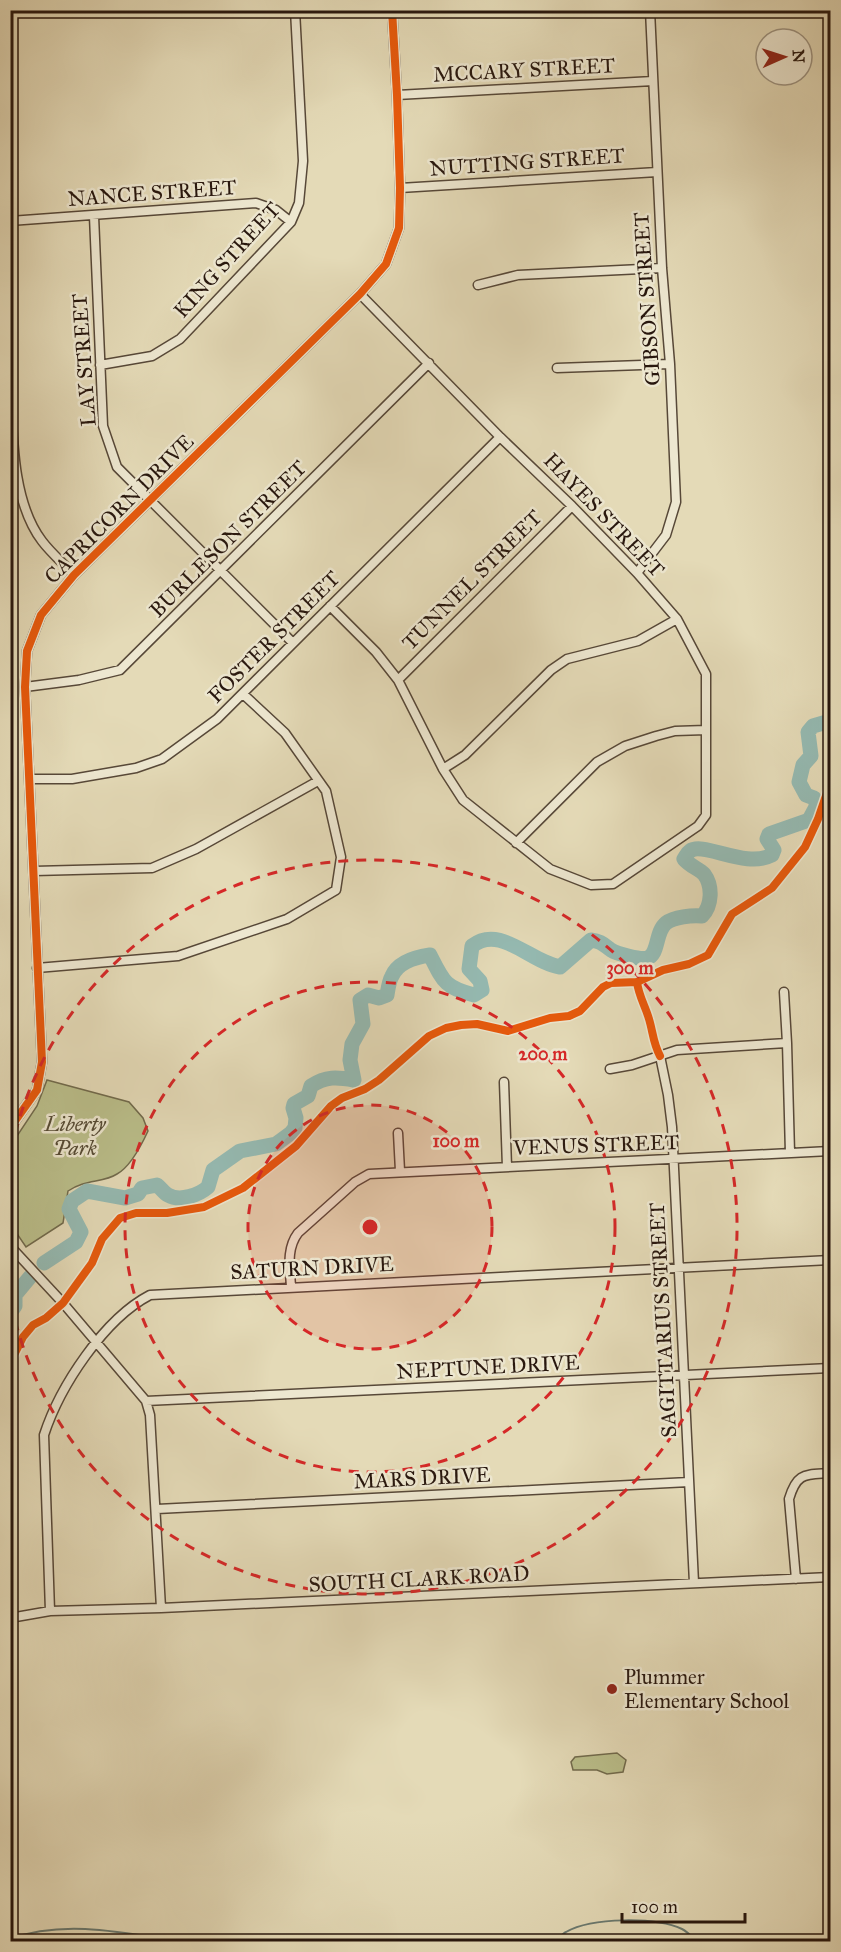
<svg xmlns="http://www.w3.org/2000/svg" width="841" height="1952" viewBox="0 0 841 1952" font-family="'IM FELL Great Primer',serif">
<style>
.green{fill:#babe8a;stroke:#716a4c;stroke-width:1.5}
.lines{fill:none;stroke-linecap:round;stroke-linejoin:round}
.stream{stroke:#697970;stroke-width:2}
.river{stroke:#95bab2;stroke-width:15}
.minor-casing{stroke:#574838;stroke-width:11}
.minor{stroke:#ede7d0;stroke-width:8}
.cycleway-casing{stroke:#ede7d0;stroke-width:11}
.cycleway{stroke:#e8590c;stroke-width:8}
.ring{fill:none;stroke:#d62828;stroke-width:3;stroke-dasharray:10 8}
.poi-dot{fill:#8f2418;stroke:#ede7d0;stroke-width:2}
.labels{text-anchor:middle;dominant-baseline:central;stroke-width:5;stroke-linejoin:round;paint-order:stroke}
.street-label{font-size:21px;fill:#28170e;stroke:#ede7d0}
.park-label{font-size:21px;font-style:italic;fill:#544933;stroke:#ede7d0}
.poi-label{font-size:21px;fill:#28170e;stroke:#ede7d0;text-anchor:start}
.centre{fill:#d62828;stroke:#ede7d0;stroke-width:3}
.ring-label{font-size:18px;text-anchor:middle;font-weight:bold;fill:#d62828;stroke:#ede7d0;stroke-width:5;stroke-linejoin:round;paint-order:stroke}
</style>
<rect width="100%" height="100%" fill="#e4dab7"/>
<filter id="stains"><feTurbulence type="fractalNoise" baseFrequency=".00333" numOctaves="4"/><feColorMatrix values="0 0 0 0 .2 0 0 0 0 .09 0 0 0 0 .02 0 0 0 .5 -.17"/></filter>
<radialGradient id="worn" r=".72"><stop offset=".6" stop-color="#630" stop-opacity="0"/><stop offset="1" stop-color="#630" stop-opacity=".3"/></radialGradient>
<path class="green" d="M47 1080 129 1102 143 1118 148 1131C142 1144 130 1167 117 1174 103 1183 85 1179 68 1191L63 1223 26 1247 11 1225V1145L37 1106Z
M617 1753 626 1760 623 1772 607 1774 597 1770H573L571 1762 575 1757Z"/>
<g class="lines">
<path class="stream" d="M10 1939C65 1919 125 1933 181 1942
M555 1942C559 1939 562 1934 566 1932 592 1917 656 1917 682 1929 688 1932 692 1937 697 1942
M822 1942 830 1929"/>
<path class="river" d="M44 1263 76 1242 81 1232 69 1209 72 1201 87 1191 125 1198 138 1194 142 1188 157 1185C161 1188 164 1193 168 1195 180 1202 199 1195 208 1187L213 1170 240 1151 276 1144 291 1133 295 1128 296 1118 293 1108 294 1104 308 1096 311 1086C326 1076 337 1077 354 1080L350 1060 352 1044 363 1024 360 1000 368 995 379 998 387 995C388 989 389 981 392 976 398 962 416 957 430 955 443 981 445 988 474 995L482 990 480 981 469 969 472 946C500 924 530 962 560 967L591 940C601 941 604 945 611 950 617 954 641 960 647 958 659 955 655 932 666 923 674 917 692 915 702 916 712 906 713 886 704 874 699 869 690 866 684 859 686 856 687 853 690 851 703 841 746 869 772 855L774 850 767 839 769 834 809 820 817 805 814 798 806 795 799 782 803 765 811 756 808 732 813 726 830 721
M10 1313 15 1306V1295L30 1277"/>
<g class="minor-casing">
<path id="minor" d="M397 95 653 81
M400 188 657 172
M94 216 103 426 117 467 293 643
M10 221 256 203 276 210 291 222
M478 285 518 275 662 268
M100 365 152 356 180 339 291 222 299 203 303 161 295 10
M557 368 670 364
M10 377C13 427 10 499 42 541 51 553 64 564 74 575
M637 573 666 535 676 502 670 364 662 268 650 10
M330 606 376 652 398 680 443 769 463 800 550 869 591 885 613 884 698 826 706 815V674L677 619 637 573 572 506 500 437 360 294
M398 680 572 506
M25 687 79 680 120 670 429 363
M443 769 465 755 551 670 567 659 638 641 677 619
M30 779H72L136 768 162 759 217 719 500 437
M516 843 597 762 625 746 656 736 675 731 706 730
M34 871 152 868 196 849 318 781
M37 968 178 956 287 919 336 890 341 857 326 791 285 733 243 694
M784 992 787 1043 790 1153
M660 1056 668 1095 672 1127 694 1583
M610 1069 632 1065 677 1050 787 1043
M504 1082 507 1167
M10 1128 37 1090 42 1062 25 687 27 651 41 615 74 575 360 294 386 264 399 228 400 188 397 95 392 10
M398 1133 400 1171
M10 1246 63 1303 146 1401 150 1415 161 1608
M291 1287C290 1268 286 1249 298 1233L355 1182 369 1174 830 1151
M146 1401 830 1368
M157 1509 689 1482
M796 1579 789 1499C797 1472 805 1475 830 1473
M50 1611 44 1435C60 1386 104 1319 150 1295L830 1260
M10 1618 50 1611 161 1608 830 1577"/>
</g>
<use href="#minor" class="minor"/>
<g class="cycleway-casing">
<path id="cycleway" d="M637 982C639 997 645 1005 649 1019 653 1032 653 1043 660 1056
M10 1128 37 1090 42 1062 25 687 27 651 41 615 74 575 360 294 386 264 399 228 400 188 397 95 392 10
M10 1363 23 1337 33 1325 46 1318 63 1303 92 1263 102 1239 120 1218 136 1213H167L204 1207 243 1188 296 1146 331 1106 342 1098 365 1089 379 1080 429 1036 446 1028 461 1025 477 1024 508 1031 550 1018 569 1016 580 1011 603 987 611 983 637 982 663 970 689 964 708 955 732 914 772 888 805 847 818 819 830 784"/>
</g>
<use href="#cycleway" class="cycleway"/>
</g>
<circle cx="370" cy="1227" r="122" fill="#d62828" fill-opacity=".12"/>
<g class="ring">
<circle cx="370" cy="1227" r="122"/>
<circle cx="370" cy="1227" r="245"/>
<path d="M11 1151A367 367 0 1 1 11 1303"/>
</g>
<circle class="poi-dot" cx="612" cy="1689" r="6"/>
<g class="labels">
<g class="street-label">
<text transform="translate(524 70) rotate(-3)">MCCARY STREET</text>
<text transform="translate(527 162) rotate(-4)">NUTTING STREET</text>
<text transform="translate(152 193) rotate(-4)">NANCE STREET</text>
<text transform="translate(227 260) rotate(-48)">KING STREET</text>
<text transform="translate(647 299) rotate(-94)">GIBSON STREET</text>
<text transform="translate(84 360) rotate(-94)">LAY STREET</text>
<text transform="translate(119 509) rotate(-45)">CAPRICORN DRIVE</text>
<text transform="translate(604 515) rotate(46)">HAYES STREET</text>
<text transform="translate(228 539) rotate(-45)">BURLESON STREET</text>
<text transform="translate(472 580) rotate(-45)">TUNNEL STREET</text>
<text transform="translate(274 637) rotate(-45)">FOSTER STREET</text>
<text transform="translate(596 1145) rotate(-2)">VENUS STREET</text>
<text transform="translate(312 1268) rotate(-3)">SATURN DRIVE</text>
<text transform="translate(663 1320) rotate(-93)">SAGITTARIUS STREET</text>
<text transform="translate(488 1367) rotate(-3)">NEPTUNE DRIVE</text>
<text transform="translate(422 1478) rotate(-3)">MARS DRIVE</text>
<text transform="translate(419 1579) rotate(-3)">SOUTH CLARK ROAD</text>
</g>
<g class="park-label">
<text x="75" y="1124">Liberty<tspan x="75" dy="24">Park</tspan></text>
</g>
<g class="poi-label">
<text x="624" y="1677">Plummer<tspan x="624" dy="24">Elementary School</tspan></text>
</g>
</g>
<circle cx="370" cy="1227" r="9" class="centre"/>
<g class="ring-label">
<text x="630" y="974">300 m</text>
<text x="543" y="1060">200 m</text>
<text x="456" y="1147">100 m</text>
</g>
<rect width="841" height="1952" fill="none" stroke="#e4dab7" stroke-width="36"/>
<rect x="12" y="12" width="817" height="1928" fill="none" stroke="#28170e" stroke-width="3"/>
<rect x="18" y="18" width="805" height="1916" fill="none" stroke="#28170e" stroke-width="1.5"/>
<g transform="translate(784 57) rotate(87)"><circle r="28" fill="#ede7d0" stroke="#9e9482" stroke-width="1.5"/>
<path d="M0-4.5L10 22L0 15L-10 22Z" fill="#8f2418"/>
<text y="-9" font-size="16" font-weight="bold" text-anchor="middle" fill="#28170e">N</text>
</g>
<path d="M622 1913v9h123v-9" fill="none" stroke="#28170e" stroke-width="3"/>
<text x="631" y="1913" font-size="18" fill="#28170e" stroke="#ede7d0" stroke-width="4.5" paint-order="stroke">100 m</text>
<rect width="100%" height="100%" filter="url(#stains)"/>
<rect width="100%" height="100%" fill="url(#worn)"/>
</svg>
